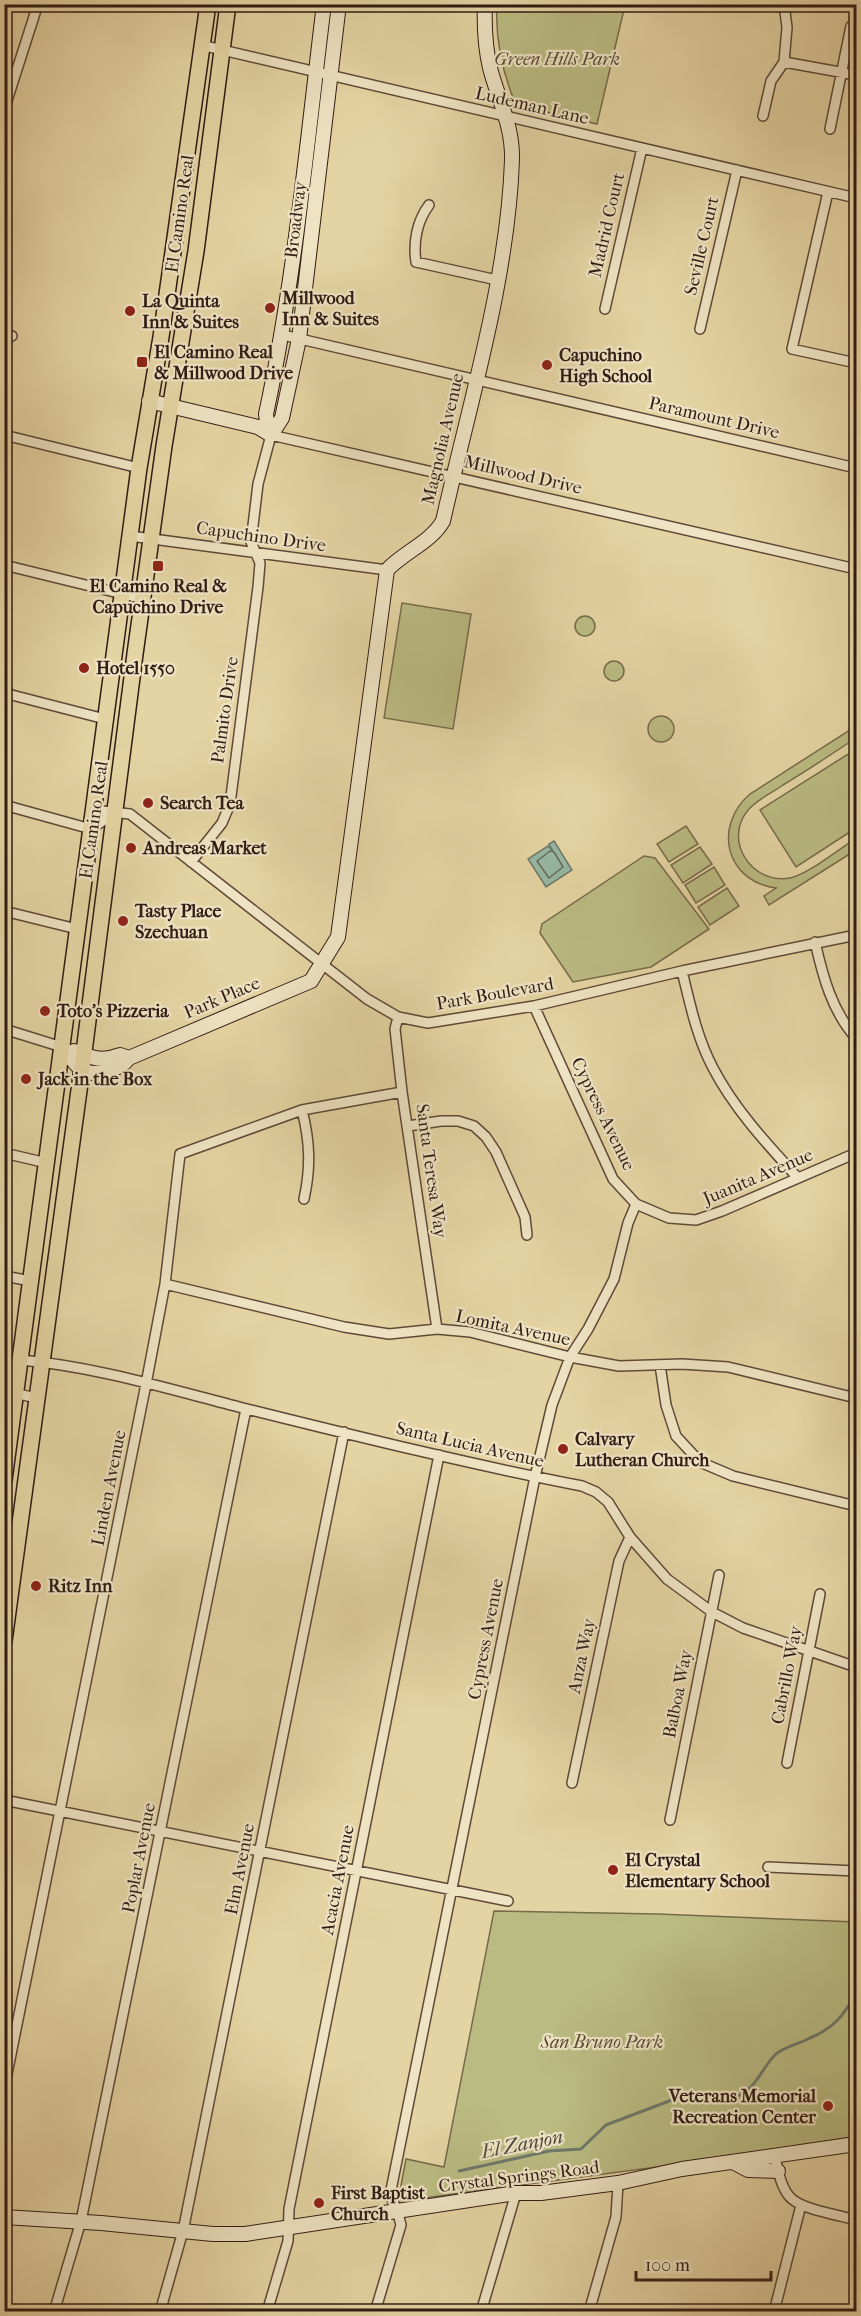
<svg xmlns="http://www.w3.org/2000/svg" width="861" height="2316" viewBox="0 0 861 2316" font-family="'IM FELL French Canon',serif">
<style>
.green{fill:#babb82;stroke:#766b4b;stroke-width:1.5}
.water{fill:#96b8a4;stroke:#6e796a;stroke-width:1.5}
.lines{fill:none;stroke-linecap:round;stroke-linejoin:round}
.shore{stroke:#646a5c;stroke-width:1.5}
.stream{stroke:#6e796a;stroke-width:3}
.street-casing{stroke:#5e4938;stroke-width:12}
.secondary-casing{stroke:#311b14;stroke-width:16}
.primary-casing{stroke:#311b14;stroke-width:18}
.street{stroke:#eee3c3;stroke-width:9}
.secondary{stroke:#eee3c3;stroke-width:14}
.primary{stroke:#e5d4a3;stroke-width:15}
.poi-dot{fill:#8f2418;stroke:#eee3c3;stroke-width:2}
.labels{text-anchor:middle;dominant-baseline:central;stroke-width:4.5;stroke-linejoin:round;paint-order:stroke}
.park-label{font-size:18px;font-style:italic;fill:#5a4b35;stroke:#eee3c3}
.street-label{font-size:18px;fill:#311b14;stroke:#eee3c3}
.poi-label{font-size:18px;font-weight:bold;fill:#311b14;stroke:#eee3c3;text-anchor:start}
.water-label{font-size:20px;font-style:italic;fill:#4f4a3f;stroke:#eee3c3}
</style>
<rect width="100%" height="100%" fill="#e5d4a3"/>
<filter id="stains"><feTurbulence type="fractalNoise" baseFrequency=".00333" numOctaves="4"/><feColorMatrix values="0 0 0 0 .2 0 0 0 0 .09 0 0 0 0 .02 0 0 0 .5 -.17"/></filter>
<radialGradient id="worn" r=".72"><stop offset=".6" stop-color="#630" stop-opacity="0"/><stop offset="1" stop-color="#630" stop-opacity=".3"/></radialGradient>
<path class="green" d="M497 5H625L597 124 516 105C502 72 495 41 497 5Z
M402 603 471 614 453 729 384 718Z
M575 626a10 10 0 1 1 20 0a10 10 0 1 1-20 0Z
M604 671a10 10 0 1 1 20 0a10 10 0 1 1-20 0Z
M648 729a13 13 0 1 1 26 0a13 13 0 1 1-26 0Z
M856 726V738C832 754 808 770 783 785 772 793 758 799 749 809 722 839 751 885 790 878 808 874 840 849 856 838V850L769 905 764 896 776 888C725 881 713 826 750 794Z
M856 749V828L796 867 760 810Z
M686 826 698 844 669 862 657 844Z
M700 847 712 864 683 883 671 865Z
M644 856 655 858 709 929 651 967 573 982 540 933 542 924Z
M714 867 725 885 696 903 685 885Z
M727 888 739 906 710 925 698 907Z
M494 1911 658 1914 856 1922V2136L747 2155 402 2201 399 2196 406 2159 444 2167Z"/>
<path class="water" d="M554 841 572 870 546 887 528 859 548 846 553 851 549 844Z"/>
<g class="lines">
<path class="shore" d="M550 851 554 852 563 867 549 878 537 861Z"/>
<path class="stream" d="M459 2171 549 2151 581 2149 606 2125 685 2095C704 2093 721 2104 740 2095 756 2088 763 2066 776 2054 786 2046 799 2044 810 2038 834 2028 843 2016 856 1994"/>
<g class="street-casing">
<path id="street" d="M201 45 856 198
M784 62 856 75
M4 110 38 4
M763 116 771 81 784 62 787 27 785 12
M830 129 851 26
M828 192 792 349 856 363
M429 205C417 221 413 242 416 262L497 280
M605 309 642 148
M700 329 737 170
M283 335 856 468
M4 338 12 336
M4 435 139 468
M130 536 387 570
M4 565 143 599
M4 693 105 719
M4 805 91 829 115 813
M93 810 130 814 367 999 398 1017 428 1023 534 1006 682 971 856 935
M191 862 222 823 230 804 258 587 260 563 251 542 258 484 271 435 856 569
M4 911 77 929
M815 942C823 977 832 1011 856 1038
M682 971C690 1004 697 1038 713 1068 735 1110 767 1144 798 1178
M398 1017 395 1029 402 1092 437 1329
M4 1029 62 1047
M302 1110C310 1142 311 1167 304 1199
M408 1126 441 1121H458L474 1126 486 1137 496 1152 525 1217 527 1235
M4 1153 47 1163
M636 1204 669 1218 696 1220 722 1211 856 1153
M4 1276 31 1281
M165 1284 344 1327 389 1334 437 1329 470 1332 570 1357 619 1366 682 1364 728 1367 856 1398
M20 1360C94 1366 172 1390 243 1408 356 1436 468 1464 582 1486L596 1492 608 1502 630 1537 667 1579 712 1612 743 1628 856 1667
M660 1365 666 1405 676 1436 700 1462 733 1476 856 1506
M4 1391 37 1398
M787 1763 820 1594
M572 1783 619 1561 630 1537
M4 1800 508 1901
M670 1820 719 1575
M768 1867 856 1871
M4 2089 146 1384 165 1284 180 1154 302 1110 402 1092
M775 2155C777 2168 781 2190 792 2199 804 2210 840 2215 856 2220
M54 2312 81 2221 246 1409
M160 2312 183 2231 344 1432
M267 2312 288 2241 289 2209 439 1455
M375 2312 401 2225 397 2210 390 2195 535 1477 552 1405 570 1357 588 1329 614 1279 628 1223 636 1204 613 1179 534 1006
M481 2312 516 2193
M589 2312 616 2217 618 2183
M774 2312 801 2205"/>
</g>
<g class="secondary-casing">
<path id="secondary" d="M149 401 258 427 271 435
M271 435 282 418 299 339 339 4
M271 435 267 423 266 414C295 279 307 142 324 4
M62 1047C68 1053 74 1064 81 1069 94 1078 120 1070 129 1058L311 981 338 937 387 570C404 552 431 542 443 521 469 405 508 279 512 160 513 126 498 99 490 68 485 46 484 26 485 4
M74 1051C91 1058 102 1062 120 1055L129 1058
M733 2162 748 2170 778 2171
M4 2217 101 2223 213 2234H245L516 2193H541L618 2183 682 2169 856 2144"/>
</g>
<g class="primary-casing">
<path id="primary" d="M4 1480 139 468 161 337 208 4
M4 1641 80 1083 135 654 164 446 196 251 228 4"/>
</g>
<use href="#street" class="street"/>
<use href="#secondary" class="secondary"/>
<use href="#primary" class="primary"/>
</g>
<g class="poi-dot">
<circle cx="270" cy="308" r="6"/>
<circle cx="130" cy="311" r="6"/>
<rect x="136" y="356" width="12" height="12" rx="3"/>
<circle cx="547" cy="365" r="6"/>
<rect x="152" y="560" width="12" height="12" rx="3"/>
<circle cx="84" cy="668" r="6"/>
<circle cx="148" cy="803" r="6"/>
<circle cx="131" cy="848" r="6"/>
<circle cx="123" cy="921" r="6"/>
<circle cx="45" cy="1011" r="6"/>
<circle cx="26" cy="1079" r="6"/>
<circle cx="563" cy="1449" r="6"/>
<circle cx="36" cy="1586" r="6"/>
<circle cx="613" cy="1870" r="6"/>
<circle cx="828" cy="2106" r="6"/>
<circle cx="319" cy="2203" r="6"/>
</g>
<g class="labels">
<g class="park-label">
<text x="557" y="59">Green Hills Park</text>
<text x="602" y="2042">San Bruno Park</text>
</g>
<g class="street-label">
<text transform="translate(532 106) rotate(13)">Ludeman Lane</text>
<text transform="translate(180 214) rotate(-82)">El Camino Real</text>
<text transform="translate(296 220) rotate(-83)">Broadway</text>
<text transform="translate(607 225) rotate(-77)">Madrid Court</text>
<text transform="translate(702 246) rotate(-77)">Seville Court</text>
<text transform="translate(714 418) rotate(13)">Paramount Drive</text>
<text transform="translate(443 439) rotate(-77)">Magnolia Avenue</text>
<text transform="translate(523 475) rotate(13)">Millwood Drive</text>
<text transform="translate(261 537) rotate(8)">Capuchino Drive</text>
<text transform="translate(225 710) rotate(-82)">Palmito Drive</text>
<text transform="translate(94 820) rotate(-82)">El Camino Real</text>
<text transform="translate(495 994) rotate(-10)">Park Boulevard</text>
<text transform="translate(222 998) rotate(-23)">Park Place</text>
<text transform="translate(603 1114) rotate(64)">Cypress Avenue</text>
<text transform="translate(431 1171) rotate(82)">Santa Teresa Way</text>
<text transform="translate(758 1177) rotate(-23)">Juanita Avenue</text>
<text transform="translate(513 1328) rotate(12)">Lomita Avenue</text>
<text transform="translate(470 1445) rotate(13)">Santa Lucia Avenue</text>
<text transform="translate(109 1488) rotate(-79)">Linden Avenue</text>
<text transform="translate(486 1639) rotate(-79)">Cypress Avenue</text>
<text transform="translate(582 1656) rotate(-78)">Anza Way</text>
<text transform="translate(787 1675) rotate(-79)">Cabrillo Way</text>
<text transform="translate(678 1694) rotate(-79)">Balboa Way</text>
<text transform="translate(139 1858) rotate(-79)">Poplar Avenue</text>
<text transform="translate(240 1869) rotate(-79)">Elm Avenue</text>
<text transform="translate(338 1880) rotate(-79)">Acacia Avenue</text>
<text transform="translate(519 2177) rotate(-7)">Crystal Springs Road</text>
</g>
<g class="poi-label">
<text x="282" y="298">Millwood<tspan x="282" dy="21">Inn &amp; Suites</tspan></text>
<text x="142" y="301">La Quinta<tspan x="142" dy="21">Inn &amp; Suites</tspan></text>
<text x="154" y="352">El Camino Real<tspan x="154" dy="21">&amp; Millwood Drive</tspan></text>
<text x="559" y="355">Capuchino<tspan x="559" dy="21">High School</tspan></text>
<text x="158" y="586" text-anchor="middle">El Camino Real &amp;<tspan x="158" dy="21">Capuchino Drive</tspan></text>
<text x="96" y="668">Hotel 1550</text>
<text x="160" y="803">Search Tea</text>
<text x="143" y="848">Andreas Market</text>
<text x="135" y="911">Tasty Place<tspan x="135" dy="21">Szechuan</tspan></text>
<text x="57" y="1011">Toto's Pizzeria</text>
<text x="38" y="1079">Jack in the Box</text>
<text x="575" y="1439">Calvary<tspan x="575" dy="21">Lutheran Church</tspan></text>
<text x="48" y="1586">Ritz Inn</text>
<text x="625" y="1860">El Crystal<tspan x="625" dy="21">Elementary School</tspan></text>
<text x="816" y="2096" text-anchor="end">Veterans Memorial<tspan x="816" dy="21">Recreation Center</tspan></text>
<text x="331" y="2193">First Baptist<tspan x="331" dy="21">Church</tspan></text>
</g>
<g class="water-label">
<text transform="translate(522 2144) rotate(-11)">El Zanjon</text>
</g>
</g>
<rect width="861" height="2316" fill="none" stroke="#e5d4a3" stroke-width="24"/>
<rect x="6" y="6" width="849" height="2304" fill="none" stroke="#311b14" stroke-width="3"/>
<rect x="12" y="12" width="837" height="2292" fill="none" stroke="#311b14" stroke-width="1.5"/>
<path d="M636 2271v9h135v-9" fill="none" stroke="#311b14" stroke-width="3"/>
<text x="645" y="2271" font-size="18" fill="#311b14" stroke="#eee3c3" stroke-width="4.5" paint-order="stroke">100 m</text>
<rect width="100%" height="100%" filter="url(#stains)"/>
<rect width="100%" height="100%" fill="url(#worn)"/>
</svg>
